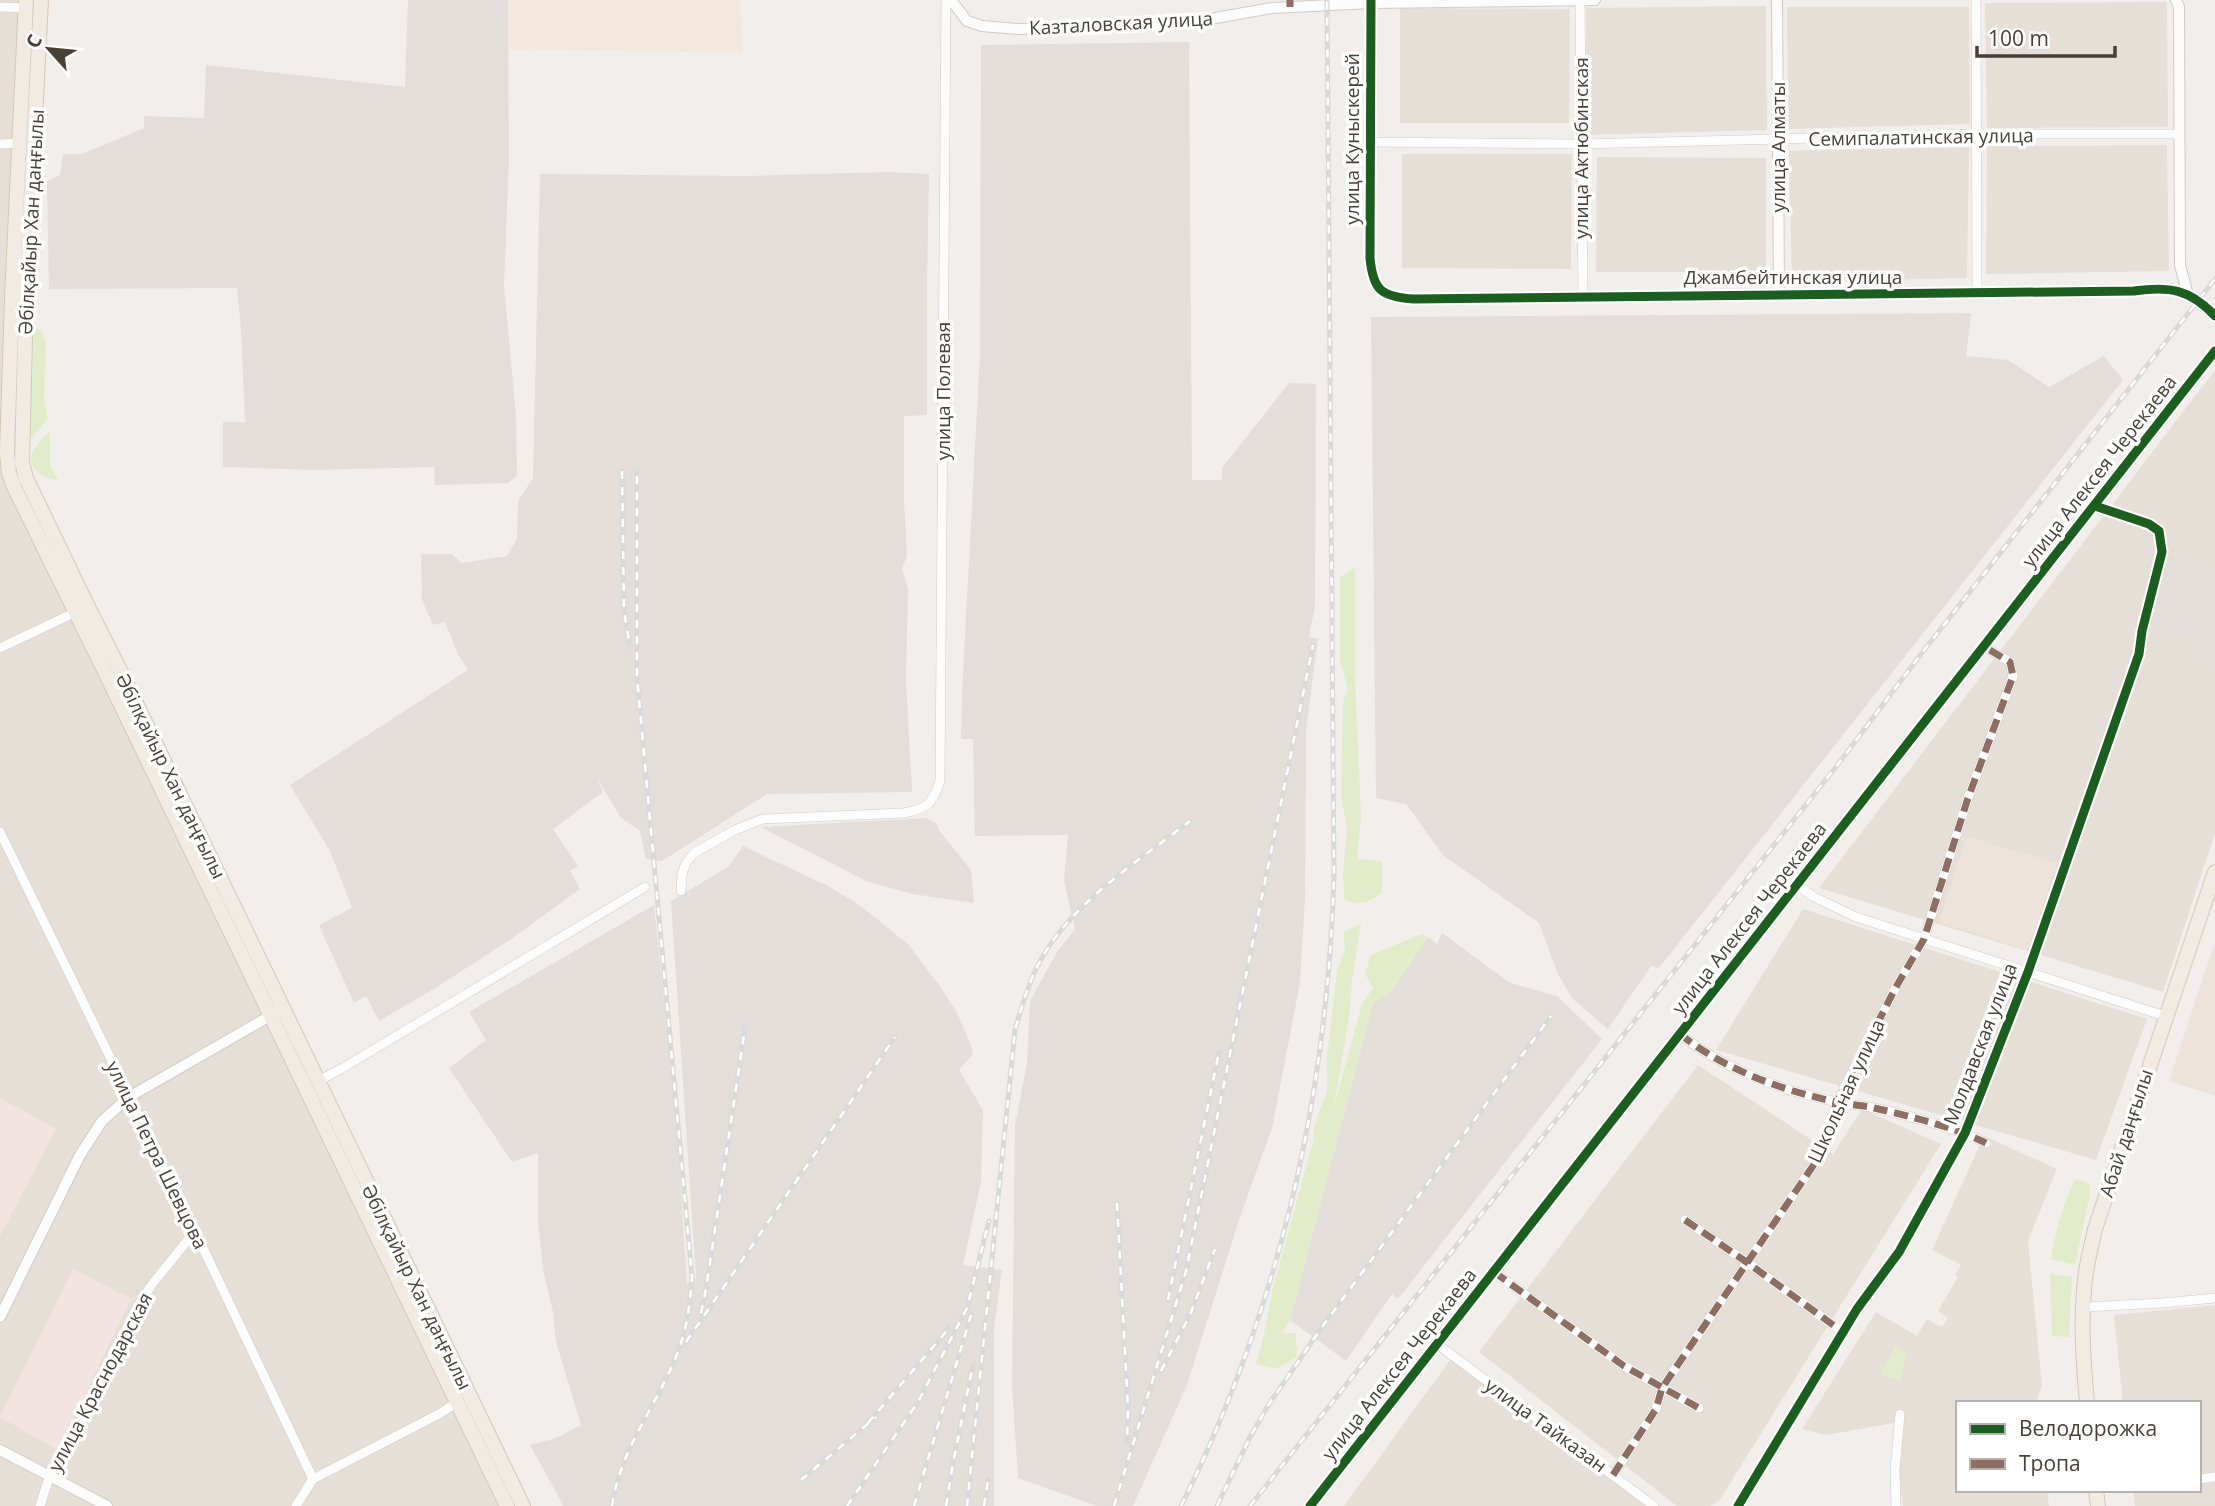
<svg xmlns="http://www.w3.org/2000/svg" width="2215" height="1506" viewBox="0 0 2215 1506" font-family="'Open Sans',sans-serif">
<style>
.residential{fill:#e6dfd8}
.commercial{fill:#f4e8dd}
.industrial{fill:#e4deda}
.education{fill:#ece4da}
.medical{fill:#f3e4e2}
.green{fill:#e3ecca}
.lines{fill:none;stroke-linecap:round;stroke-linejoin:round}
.minor-casing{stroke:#cfccc8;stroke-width:10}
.tertiary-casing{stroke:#cfccc8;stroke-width:12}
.primary-casing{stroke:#d4c8b8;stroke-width:16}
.minor{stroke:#fdfcfc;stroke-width:9}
.tertiary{stroke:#fdfcfc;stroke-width:10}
.primary{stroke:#f1ebe4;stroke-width:14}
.rail-casing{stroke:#d9d9d8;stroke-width:5}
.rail{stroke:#fff;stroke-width:2.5;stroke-dasharray:8;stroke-linecap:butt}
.quiet{stroke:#8d6e63;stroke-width:7;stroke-dasharray:14 7;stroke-linecap:butt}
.cycleway-casing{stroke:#fff;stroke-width:13}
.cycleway{stroke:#1b5e20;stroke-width:9}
.labels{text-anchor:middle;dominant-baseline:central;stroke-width:7;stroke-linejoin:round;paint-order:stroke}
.street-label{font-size:19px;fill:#483f36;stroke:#fff}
</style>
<rect width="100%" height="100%" fill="#f1eeeb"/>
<path class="residential" d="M0 0H26L8 464 507 1506H0Z
M2167 2 2168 127 1987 128 1985 3Z
M1766 6 1767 130 1587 135 1586 8Z
M1787 7H1969L1970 124 1788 129Z
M1400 8 1570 9 1569 123H1400Z
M2167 145 2169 271 1986 274 1987 146Z
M1969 147 1967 278 1792 282 1789 151Z
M1402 154H1572L1571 269 1402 268Z
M1597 157 1766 158V272H1596Z
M2215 370V833L2163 992 1819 888Z
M1803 909 2147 1019 2096 1160 1716 1050Z
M1698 1065 1833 1154 1862 1109 1941 1144 1719 1501 1710 1506H1677L1479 1352Z
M1984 1136 2057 1169 2028 1241 2042 1386 2036 1403H1958V1490H2047L2049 1506H1903L1894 1423 1826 1435 1802 1429 1876 1312 1917 1336 1927 1319 1942 1327 1948 1318 1938 1311 1958 1277 1955 1274 1961 1265 1932 1250Z
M2215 1305V1506H2135L2133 1490H2199V1403H2123L2114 1315Z
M1453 1356 1654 1506H1344Z"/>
<path class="commercial" d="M508 0H740L743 53 510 49Z"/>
<path class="industrial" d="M408 0H508L509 159 504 286 516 415 517 476 508 483 435 485 434 467 313 470 223 467V422H245L241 328 237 288 49 289 47 181 60 175 63 154H82L144 128V116L204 118 206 65 405 87Z
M1189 42 1192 480H1222V468L1289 383 1316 384 1315 605 1309 637 1318 639 1306 730 1305 896 1300 983 1272 1128 1239 1220 1187 1385 1133 1506H1097L1018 1478 1012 1385 1015 1126 1027 1063 1030 1001 1057 952 1075 929 1064 881 1068 835 975 836 973 739H961L962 694 980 353 981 45Z
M888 172 929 174 927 285V415L904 416V502L907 556 902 568 908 589 906 681 912 792 767 794 662 861 646 859 640 831 621 818 597 778 603 792 553 829 578 866 570 871 580 889 508 941 437 987 379 1021 366 996 354 1003 321 930 319 925 352 908 330 851 290 785 468 670 458 654 445 622 433 625 422 600 421 554H451L462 563 507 556 517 539 518 501 533 478 540 174 748 176Z
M1971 313 1966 356 2008 360 2049 387 2104 356 2123 380 1659 968 1651 966 1608 1029 1572 998 1558 974 1539 923 1444 856 1406 804 1376 798 1371 317Z
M2170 554 2215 570V668L2194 661 2185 647 2187 637 2149 625Z
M926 818 936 823 938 829 971 870 974 903 912 894 866 881 761 827Z
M743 846 828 886 858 904 908 944 939 985 956 1011 971 1045 973 1054 959 1070 983 1110 981 1182 963 1265 1002 1270 994 1329V1506H562L563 1505 530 1445 556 1438 581 1425 556 1342 553 1312 544 1274 538 1223V1153L512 1162 449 1068 486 1040 469 1012 654 905 677 1128 687 1284 696 1278 671 901 728 867Z
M1442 933 1510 983 1557 996 1602 1039 1398 1299 1392 1294 1346 1361 1290 1320 1373 1003 1391 992 1428 937 1437 944Z"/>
<path class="education" d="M1967 837 2057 863 2028 950 1939 922Z
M2215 942V1096L2169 1081Z"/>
<path class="medical" d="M0 1098 56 1129 0 1236Z
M73 1269 131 1299 58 1450 0 1417Z"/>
<path class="green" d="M34 326 41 331 46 341 44 399 48 419 30 439Z
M50 431V466L58 480C42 479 24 467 34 449 38 442 45 436 50 431Z
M1355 568V679L1361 817 1357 859 1382 861V893C1368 902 1360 907 1344 899L1343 876 1347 826 1341 798 1343 702 1348 689 1340 661V578Z
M1361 923 1352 980 1350 1011 1334 1107 1362 1004 1373 988 1365 974 1371 955 1422 934 1428 937 1391 992 1373 1003 1290 1320 1282 1333H1296L1297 1357 1276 1369 1256 1364 1264 1335 1273 1288 1313 1142 1314 1127 1327 1091V1057L1337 971 1345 950 1343 933Z
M2075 1179 2086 1182 2090 1186V1193L2075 1265 2051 1259C2055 1230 2063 1205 2075 1179Z
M2050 1274 2072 1277 2069 1337 2052 1336Z
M1896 1346 1906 1355 1901 1381 1880 1374Z"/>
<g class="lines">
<g class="minor-casing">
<path id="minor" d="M1580 0 1583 296
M1976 0 1977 293
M0 7 26 8
M1369 142 1581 144 1977 134H2179
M0 144 19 143
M0 648 78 611
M0 832 195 1231 313 1479
M1797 885 1814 897 1856 917 2165 1016
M681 891 682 874 686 863 694 853 735 830 750 824 763 819 903 813C927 809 932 805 940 781L946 0
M1680 1034C1723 1069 1783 1091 1837 1102 1849 1105 1862 1105 1874 1108 1910 1116 1954 1127 1986 1143
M316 1082 341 1069 645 887
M1685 1220 1748 1263 1844 1333
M1494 1272 1624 1366 1699 1408
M2084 1307 2163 1303 2215 1298
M1437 1344 1654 1506
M1613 1475 1656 1409 1662 1388 1817 1160 1837 1102 1896 987 1924 939 1967 801 2013 676 2010 662 1983 646
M2199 1479 2215 1477
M40 1506 50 1475 72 1440 135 1311 150 1287 195 1231
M296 1506 313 1479 439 1414 459 1401
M1738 1506 1857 1309 1899 1252 1965 1133 2028 972 2139 654 2142 631 2162 552 2159 531 2149 524 2095 506
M1896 1506 1895 1470 1900 1414"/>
</g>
<g class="tertiary-casing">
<path id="tertiary" d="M951 0 967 21 982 26 1018 29 1090 28 1193 22 1272 8 1371 3 1595 0
M1777 0 1779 295
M2176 0 2179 7 2180 265 2188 295
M1371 3 1370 258C1373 290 1381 297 1414 299L2134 291C2169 286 2190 289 2215 316
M0 1317 80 1155 102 1121 129 1097 277 1012
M0 1450 107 1506
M1310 1506 2215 351"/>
</g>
<g class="primary-casing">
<path id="primary" d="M26 0 12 298 7 453 9 473 15 489 108 678 507 1506
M41 0 26 299 22 462 26 478 88 607 121 672 523 1506
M2087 1403C2083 1360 2080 1315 2086 1272 2088 1258 2092 1244 2095 1229L2215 872
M2096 1490 2098 1506"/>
</g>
<use href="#minor" class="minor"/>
<use href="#tertiary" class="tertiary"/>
<use href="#primary" class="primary"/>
<g class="rail-casing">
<path id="rail" d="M622 471 624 611 630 647
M1117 1203 1128 1409 1127 1442
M1168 1300 1219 1052
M701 1313 706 1289 745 1028
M686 1342 895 1037
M1161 1371 1190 1315 1215 1249
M868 1423 945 1333 949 1326
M801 1480 876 1417
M612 1506C620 1450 655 1408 676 1357 687 1330 690 1305 692 1277L637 678V472
M847 1506 918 1402 967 1308 989 1221
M914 1506 971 1315
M946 1506 953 1463 973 1365
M967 1506 1015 1030C1021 1009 1027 988 1036 969 1066 906 1136 863 1190 821
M984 1506 988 1480
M1114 1506 1186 1271 1313 645
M1181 1506C1280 1307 1328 1094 1334 873L1327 0
M1217 1506 1250 1437 1269 1404 1322 1327 1551 1016
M1250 1506 1839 763 1918 658 2215 279"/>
</g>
<use href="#rail" class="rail"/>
<path class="quiet" d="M1290 7V0
M1680 1034C1723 1069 1783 1091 1837 1102 1849 1105 1862 1105 1874 1108 1910 1116 1954 1127 1986 1143
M1685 1220 1748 1263 1844 1333
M1494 1272 1624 1366 1699 1408
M1613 1475 1656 1409 1662 1388 1817 1160 1837 1102 1896 987 1924 939 1967 801 2013 676 2010 662 1983 646"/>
<g class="cycleway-casing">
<path id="cycleway" d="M1371 0 1370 258C1373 290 1381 297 1414 299L2134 291C2169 286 2190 289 2215 316
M1310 1506 2215 351
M1738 1506 1857 1309 1899 1252 1965 1133 2028 972 2139 654 2142 631 2162 552 2159 531 2149 524 2095 506"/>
</g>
<use href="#cycleway" class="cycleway"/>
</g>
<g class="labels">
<g class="street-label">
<text transform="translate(1121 23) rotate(-3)">Казталовская улица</text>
<text transform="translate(1921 137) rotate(-1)">Семипалатинская улица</text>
<text transform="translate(1352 139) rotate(-90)">улица Куныскерей</text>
<text transform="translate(1778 147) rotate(-90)">улица Алматы</text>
<text transform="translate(1581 148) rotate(-90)">улица Актюбинская</text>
<text transform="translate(31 222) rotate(-87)">Әбілқайыр Хан даңғылы</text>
<text x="1793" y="277">Джамбейтинская улица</text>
<text transform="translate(943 391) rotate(-90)">улица Полевая</text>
<text transform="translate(2099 471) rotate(-52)">улица Алексея Черекаева</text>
<text transform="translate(171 776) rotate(64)">Әбілқайыр Хан даңғылы</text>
<text transform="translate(1749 918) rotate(-52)">улица Алексея Черекаева</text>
<text transform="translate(1980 1044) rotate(-69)">Молдавская улица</text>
<text transform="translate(1846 1091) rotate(-65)">Школьная улица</text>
<text transform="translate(2126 1133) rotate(-72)">Абай даңғылы</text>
<text transform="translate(157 1155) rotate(64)">улица Петра Шевцова</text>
<text transform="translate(417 1287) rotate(64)">Әбілқайыр Хан даңғылы</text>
<text transform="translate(1399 1364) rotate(-52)">улица Алексея Черекаева</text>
<text transform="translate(100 1382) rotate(-62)">улица Краснодарская</text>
<text transform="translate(1546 1425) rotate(36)">улица Тайказан</text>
</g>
</g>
<rect x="1956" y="1401" width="245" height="91" fill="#ffffff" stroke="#b6b2af" stroke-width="2"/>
<rect x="1970" y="1424" width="35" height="10" fill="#1b5e20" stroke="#b6b2af" stroke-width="2"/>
<text x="2019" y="1436" font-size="21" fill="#483f36">Велодорожка</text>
<rect x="1970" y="1459" width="35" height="10" fill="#8d6e63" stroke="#b6b2af" stroke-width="2"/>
<text x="2019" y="1471" font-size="21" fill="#483f36">Тропа</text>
<g transform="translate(49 49) rotate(297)" stroke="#ffffff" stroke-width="5" paint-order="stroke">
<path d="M0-5L12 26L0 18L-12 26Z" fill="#483f36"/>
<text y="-10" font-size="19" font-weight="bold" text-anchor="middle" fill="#483f36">С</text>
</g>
<path d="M1977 46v10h138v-10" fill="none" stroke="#483f36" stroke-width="3.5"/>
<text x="1988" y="46" font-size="21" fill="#483f36" stroke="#ffffff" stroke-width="5" paint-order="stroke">100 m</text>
</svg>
